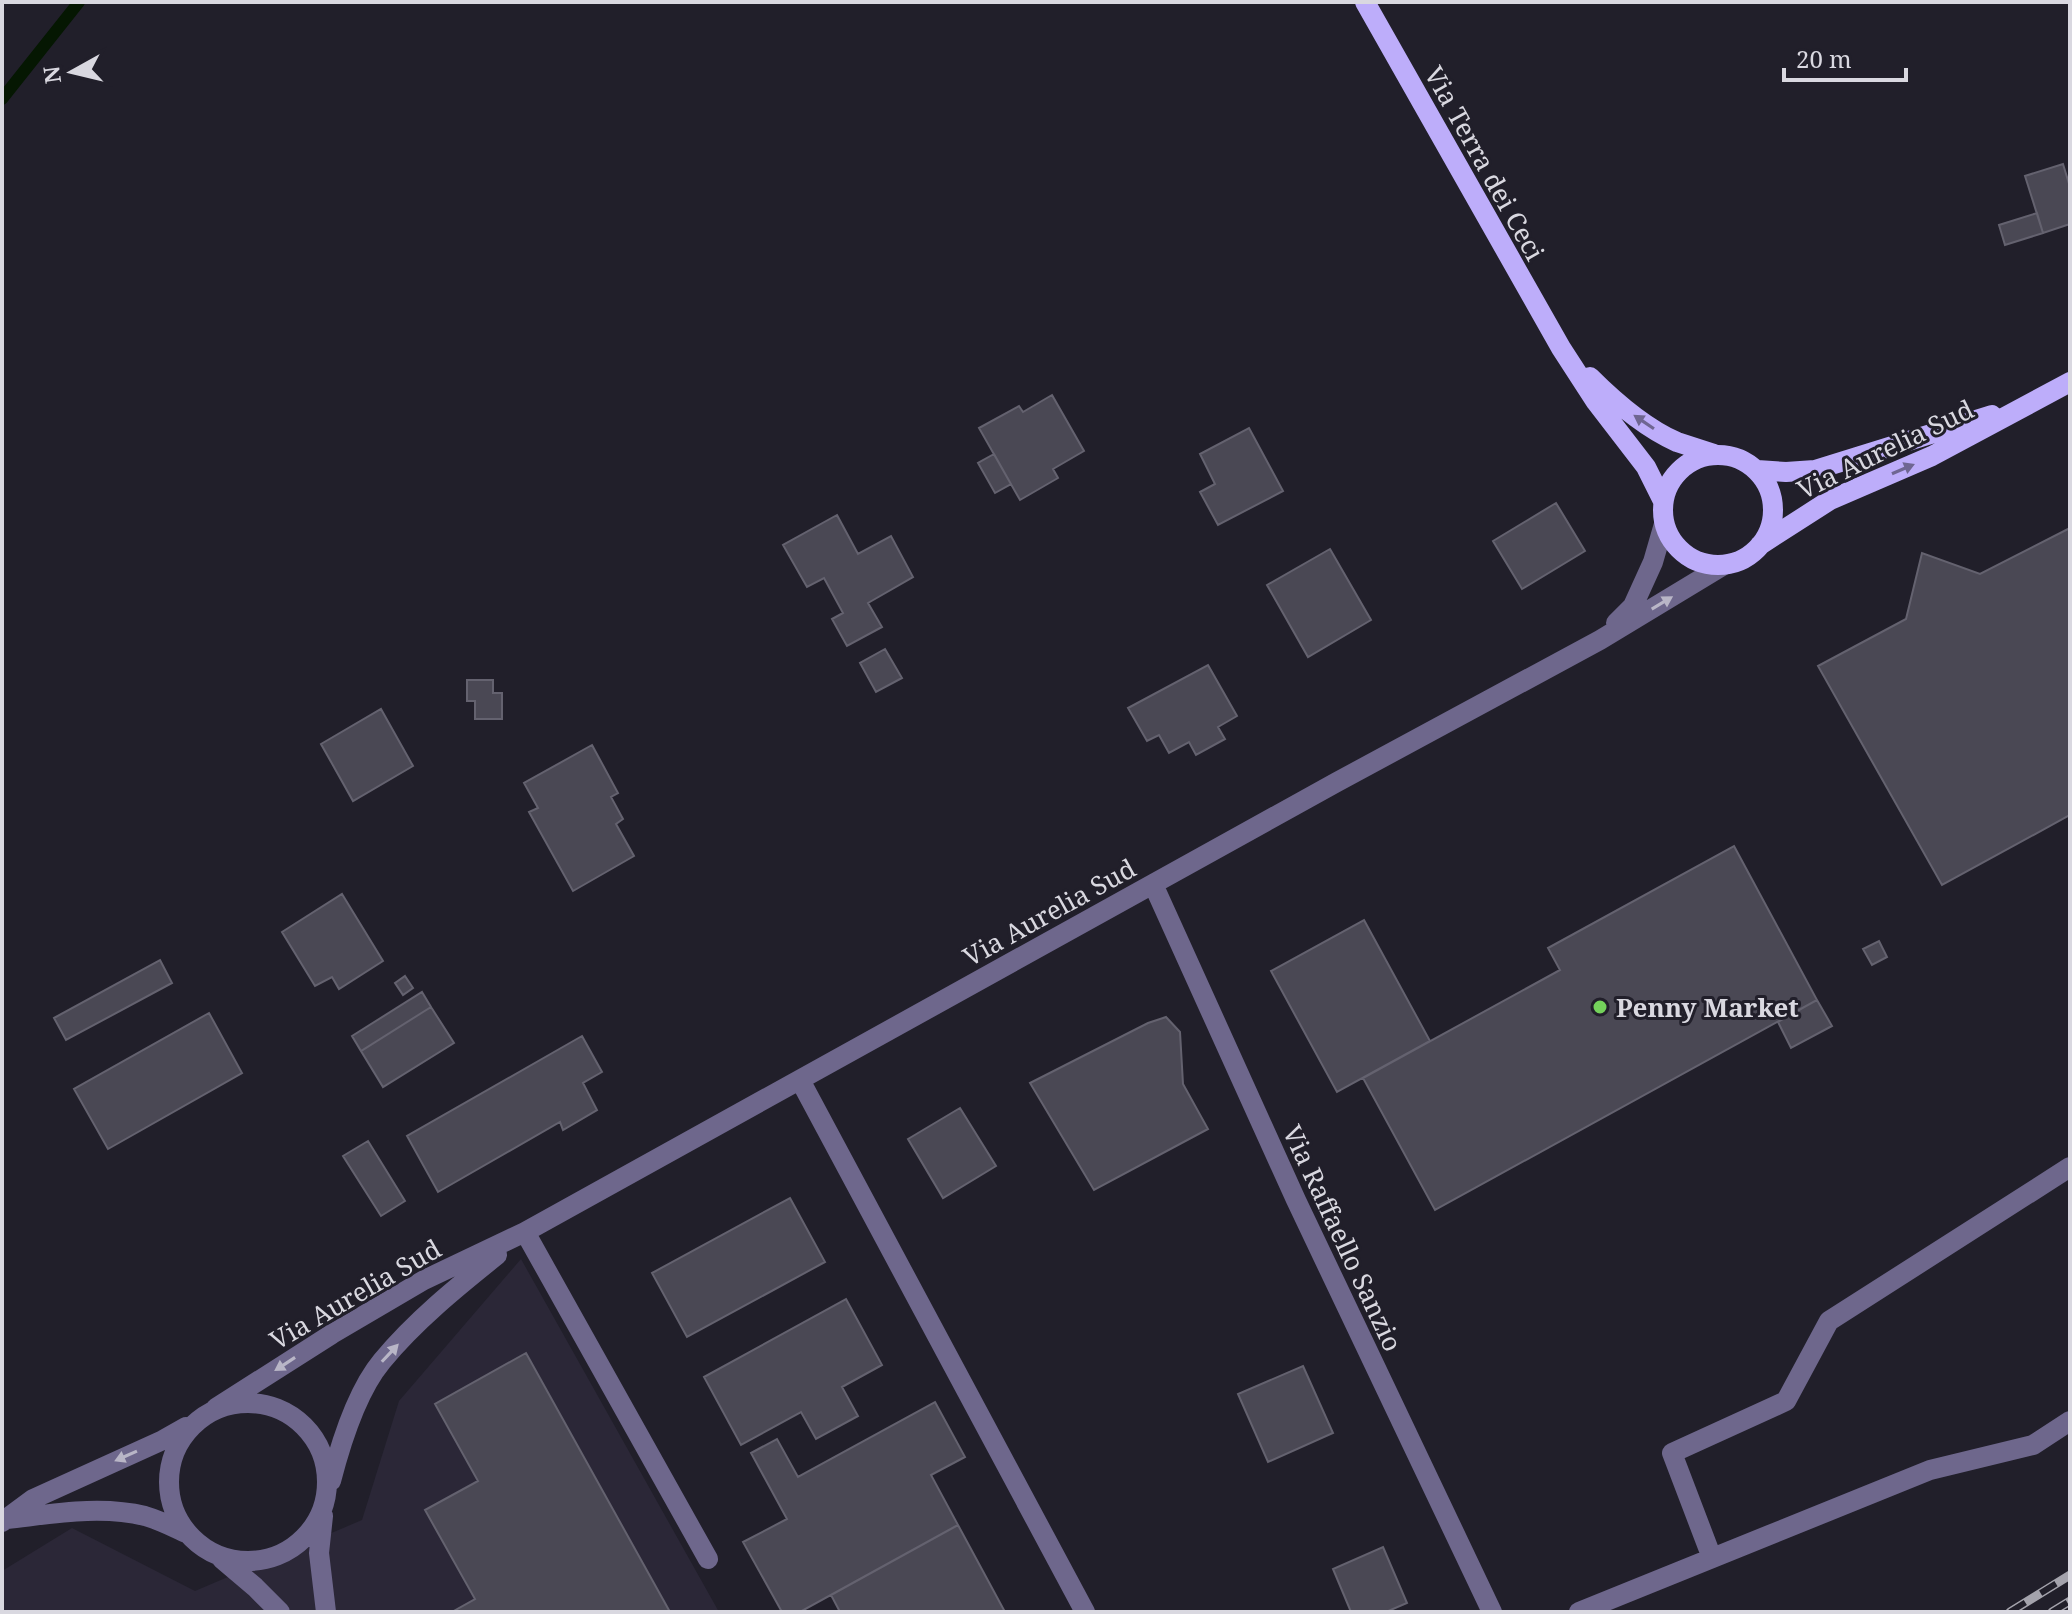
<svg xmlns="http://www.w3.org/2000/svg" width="2072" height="1614" viewBox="0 0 2072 1614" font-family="'Noto Serif',serif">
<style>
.built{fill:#2b2737}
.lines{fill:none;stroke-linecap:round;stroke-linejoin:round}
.stream{stroke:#051702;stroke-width:12}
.building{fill:#4a4854;stroke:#64626f;stroke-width:2}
.minor{stroke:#6e678c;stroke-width:20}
.major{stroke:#bdadfa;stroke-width:20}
.rail-casing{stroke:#a4a3ac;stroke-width:9}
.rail{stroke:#211f2a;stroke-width:6;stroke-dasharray:18;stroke-linecap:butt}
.oneway{fill:#6f6692}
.oneway2{fill:#b9b6c7}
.poi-dot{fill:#74d25b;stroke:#211f2a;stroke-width:3}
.labels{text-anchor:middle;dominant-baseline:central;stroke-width:6;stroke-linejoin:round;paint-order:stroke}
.street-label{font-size:26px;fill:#d9d8e0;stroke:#211f2a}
.poi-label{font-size:26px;font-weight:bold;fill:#d9d8e0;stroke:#211f2a;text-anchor:start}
</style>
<rect width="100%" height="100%" fill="#211f2a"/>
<path class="built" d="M521 1259 719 1612H2V1571L72 1528 195 1591 362 1520 399 1401Z"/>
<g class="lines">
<path class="stream" d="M2 99 79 2"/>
</g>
<path class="building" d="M2063 164 2070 187V224L2043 233 2025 176Z
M2037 213 2043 233 2005 245 1999 225Z
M1052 395 1084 451 1053 469 1058 478 1020 500 979 428 1019 406 1023 412Z
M1249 428 1283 491 1218 525 1200 492 1215 484 1200 454Z
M994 454 1011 484 995 493 978 463Z
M1556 503 1585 551 1522 589 1493 541Z
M837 515 858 554 891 536 913 577 868 603 882 627 847 646 832 619 843 613 824 578 807 587 783 545Z
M2070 528V815L1942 885 1818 666 1906 619 1922 553 1980 574Z
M1330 549 1371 620 1308 657 1267 585Z
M885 649 902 678 876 692 860 663Z
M1208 665 1237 716 1218 727 1225 739 1196 755 1189 742 1169 753 1159 735 1147 741 1128 708Z
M467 680H493V693H502V719H475V701H467Z
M381 709 413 766 353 801 321 744Z
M592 745 618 793 611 797 623 819 616 824 634 856 573 891 529 812 538 808 524 783Z
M1734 846 1817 1000 1435 1210 1363 1078 1560 970 1548 948Z
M342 894 383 961 339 989 332 977 315 986 282 932Z
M1364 920 1430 1041 1337 1092 1271 971Z
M1879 941 1887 957 1872 965 1863 949Z
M160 960 172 983 66 1040 54 1018Z
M405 976 413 988 403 995 395 983Z
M422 992 431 1007 361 1051 352 1036Z
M1817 1000 1832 1026 1791 1048 1778 1022Z
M431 1007 454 1043 383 1087 361 1051Z
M209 1013 242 1073 108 1149 74 1089Z
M1166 1017 1180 1032 1183 1084 1208 1129 1094 1190 1030 1083 1148 1023Z
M582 1036 602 1072 583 1083 597 1110 563 1130 560 1122 438 1192 407 1136Z
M960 1108 996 1166 943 1198 908 1139Z
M368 1141 405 1201 381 1216 343 1156Z
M790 1198 825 1262 687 1337 652 1273Z
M846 1299 882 1365 842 1387 858 1416 816 1439 801 1412 741 1445 704 1377Z
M526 1353 670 1612H452L475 1599 425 1510 478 1481 435 1404Z
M1303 1366 1333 1433 1268 1462 1238 1394Z
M935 1402 965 1457 931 1475 958 1525 800 1612H782L743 1542 787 1519 751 1453 777 1439 798 1477Z
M958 1525 1005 1612H840L831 1595Z
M1383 1547 1407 1603 1386 1612H1351L1333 1569Z"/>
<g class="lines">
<path class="minor" d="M1616 623 1633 606 1653 562 1664 524
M1153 884 1296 1200 1492 1612
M800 1080 1085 1612
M525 1232 708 1559
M169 1482a79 79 0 1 1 158 0a79 79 0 1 1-158 0Z
M216 1408 332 1334 424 1280 525 1232 1337 782 1600 640 1724 565
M331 1481C341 1442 357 1391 382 1361 415 1321 457 1287 497 1255
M323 1516 319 1553 326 1612
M7 1519C52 1514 100 1505 145 1516 159 1520 173 1527 186 1533
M2 1522 33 1499 163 1440 186 1427
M1712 1558 1672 1453 1786 1401 1829 1321 2070 1167
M222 1559 255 1587 280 1612
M1579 1612 1930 1470 2033 1445 2070 1421"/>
<path class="major" d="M1365 2 1561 348 1596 402 1646 467 1663 501
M1590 377C1615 402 1645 428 1677 442 1689 446 1702 450 1714 454
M1663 510a55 55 0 1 1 110 0a55 55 0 1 1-110 0Z
M1757 470 1786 472 1815 470 1992 415
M1760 545 1830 500 1932 456 2070 382"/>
<g class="rail-casing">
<path id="rail" d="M2010 1612 2070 1575
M2052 1612 2070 1601"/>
</g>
<use href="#rail" class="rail"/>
</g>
<defs><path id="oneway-solid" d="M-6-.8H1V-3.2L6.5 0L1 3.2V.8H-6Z" transform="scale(2)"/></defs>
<g class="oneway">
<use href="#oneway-solid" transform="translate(1644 422) rotate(-146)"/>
<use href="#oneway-solid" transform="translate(1903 469) rotate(-23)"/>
</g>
<g class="oneway2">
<use href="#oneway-solid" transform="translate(1662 603) rotate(-31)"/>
<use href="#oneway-solid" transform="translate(390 1353) rotate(-47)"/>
<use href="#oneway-solid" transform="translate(285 1364) rotate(147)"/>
<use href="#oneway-solid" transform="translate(126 1456) rotate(156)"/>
</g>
<circle class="poi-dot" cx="1600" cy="1007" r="8"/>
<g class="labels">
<g class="street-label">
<text transform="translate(1485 163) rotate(61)">Via Terra dei Ceci</text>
<text transform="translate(1885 449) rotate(-26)">Via Aurelia Sud</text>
<text transform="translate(1049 912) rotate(-29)">Via Aurelia Sud</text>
<text transform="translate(1343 1238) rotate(65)">Via Raffaello Sanzio</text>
<text transform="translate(355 1294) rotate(-30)">Via Aurelia Sud</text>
</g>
<g class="poi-label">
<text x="1616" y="1007">Penny Market</text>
</g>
</g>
<rect width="2072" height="1614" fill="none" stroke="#d9d8e0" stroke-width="8"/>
<g transform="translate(72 72) rotate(262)" stroke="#211f2a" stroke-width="6" paint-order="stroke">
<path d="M0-6L14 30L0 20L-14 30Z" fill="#d9d8e0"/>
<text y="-12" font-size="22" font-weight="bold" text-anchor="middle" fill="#d9d8e0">N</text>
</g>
<path d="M1784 68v12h122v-12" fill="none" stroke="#d9d8e0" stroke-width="4"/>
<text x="1796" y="68" font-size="24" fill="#d9d8e0" stroke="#211f2a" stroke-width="6" paint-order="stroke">20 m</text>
</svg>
